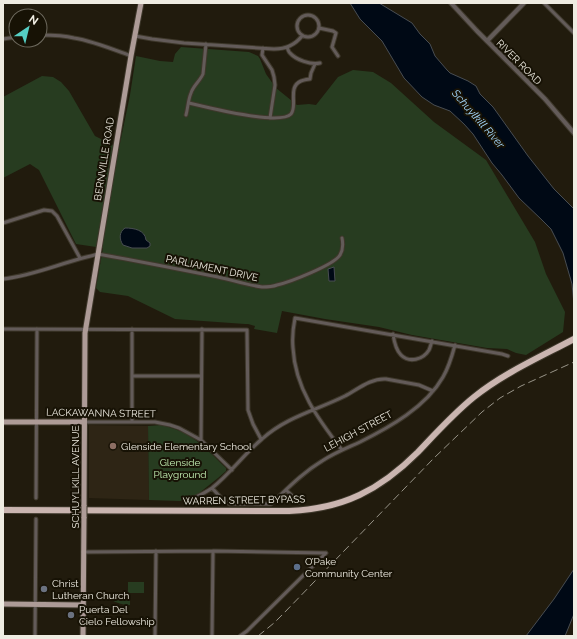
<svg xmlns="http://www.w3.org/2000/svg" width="577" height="639" viewBox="0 0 577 639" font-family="Raleway,sans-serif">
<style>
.education{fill:#2e2515}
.green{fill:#273c20}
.water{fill:#000915;stroke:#484d52}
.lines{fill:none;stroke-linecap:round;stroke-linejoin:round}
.minor-casing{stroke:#3e382b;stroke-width:5}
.tertiary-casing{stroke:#3e382b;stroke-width:6}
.primary-casing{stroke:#3e382b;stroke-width:7}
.motorway-casing{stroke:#3e382b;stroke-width:8}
.minor{stroke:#635b59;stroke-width:3}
.tertiary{stroke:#635b59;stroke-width:4}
.primary{stroke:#ad9b97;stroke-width:5}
.motorway{stroke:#cab5b0;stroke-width:6}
.rail{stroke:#989488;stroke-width:1;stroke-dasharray:8 4;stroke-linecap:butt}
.primary-bridge-casing{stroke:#3e382b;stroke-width:7;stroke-linecap:butt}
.primary-bridge{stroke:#ad9b97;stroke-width:5}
.education-dot{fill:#8d6e63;stroke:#171205;stroke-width:1.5}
.service-dot{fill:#5c6f8a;stroke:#171205;stroke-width:1.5}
.worship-dot{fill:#6b7280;stroke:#171205;stroke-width:1.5}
.labels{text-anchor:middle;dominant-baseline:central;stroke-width:4;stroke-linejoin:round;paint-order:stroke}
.street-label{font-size:10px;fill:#efece2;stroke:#171205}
.poi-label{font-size:10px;fill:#efece2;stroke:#171205;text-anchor:start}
.park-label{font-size:10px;fill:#c5f2b6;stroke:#171205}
.water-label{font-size:11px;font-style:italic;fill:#a4d7fc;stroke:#171205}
</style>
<rect width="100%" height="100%" fill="#211b0d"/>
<path class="education" d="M89 425 148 426 149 500 89 498Z"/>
<path class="green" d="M181 47 249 52 258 56 260 59 266 74 276 88 297 105 309 104 316 105 338 77 353 70 373 72 391 83 434 122 486 160 535 242 546 274 565 312 563 332 526 355 516 353 507 349 487 348 412 335 379 327 325 319 282 311 277 333 254 329 255 326 248 324H245L175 319 128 296 100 292 96 288 103 248 76 244 39 170 30 164 3 178V97L42 76 53 77 61 82 69 91 95 136 119 148 130 95 136 56 160 61 173 62 175 54Z
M161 425C192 432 204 447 226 468V471L218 478 198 494 180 501 149 500 148 426Z
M128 582H144V593H130V605C123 605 116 603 110 599V593H128Z"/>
<path class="water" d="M350 3H379L412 23 420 34 430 44 435 56 447 70 450 73 468 81 476 86 480 94 493 107 528 156 554 189 574 209V304L572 284 563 253 551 229 542 220 519 198 502 175 492 163 473 134 464 124 450 111 434 105 422 97 404 78 382 41 360 19Z
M125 228C134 228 145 230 146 240L150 243V246L147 248H132L123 245C119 239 119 232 125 228Z
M334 267 335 281H329L328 269Z
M574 569V614L565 636H526L554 599Z"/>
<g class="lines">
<g class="minor-casing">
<path id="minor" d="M544 3 574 33
M297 26a11 11 0 1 1 22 0a11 11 0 1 1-22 0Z
M319 28 333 31 336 33 332 47 338 56
M40 35C51 35 63 35 74 38 93 41 112 49 131 56
M135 36 152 39 184 43 274 49C285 49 295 45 302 36
M3 39 16 37
M287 47C287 47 289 53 290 53 296 60 311 65 320 63
M263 48 262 55 272 70 274 77 275 85 270 118
M189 103C206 107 279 126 291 114 298 106 287 87 301 81 304 80 307 79 310 79L311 73 315 64
M186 115C188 108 188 100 191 93 193 86 200 81 203 74L206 44
M3 223 44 210 52 211 57 216 80 258
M3 279C30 276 54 266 79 259 86 257 92 256 98 254 138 261 178 269 218 277 232 280 247 285 262 287 267 287 272 287 277 285 290 282 334 265 340 255 343 250 343 243 342 238
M3 329 247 330 248 410 253 424 261 439
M393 334C394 341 396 350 401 355 409 363 423 360 429 350 430 348 431 344 432 341
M132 376H201
M84 422H155L170 425 179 428 201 440 232 470
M132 422V329
M201 440 202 329
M342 450C318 419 295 388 293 348 292 338 293 328 295 318L502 354 508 356
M212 488 223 500 230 504H271C287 489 302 473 322 461 334 453 347 448 360 442 390 427 426 407 443 377 449 367 452 356 455 345
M286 490 299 502
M36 498 37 329
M188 501C196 497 205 493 212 488 230 474 244 454 262 439 286 417 317 410 345 396 358 389 371 378 386 379L419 385 433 391
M83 552 213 551 326 553
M35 636 36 519
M155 636 156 551
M212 636 213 551
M240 636 247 631 326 553"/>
</g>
<g class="tertiary-casing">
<path id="tertiary" d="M451 3 477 31 545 99 574 133
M487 41 524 3"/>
</g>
<g class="primary-casing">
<path id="primary" d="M3 422H84
M84 506 85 333 131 56 141 3
M3 604 83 605
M83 636 84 517"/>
</g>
<g class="motorway-casing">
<path id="motorway" d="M3 510 289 511C343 509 380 490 418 452 436 433 454 413 474 397 504 373 540 357 574 339"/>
</g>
<use href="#minor" class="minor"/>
<use href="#tertiary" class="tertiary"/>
<use href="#primary" class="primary"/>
<use href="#motorway" class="motorway"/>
<path class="rail" d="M258 636 274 623 284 613 434 458 482 412 500 398 521 386 574 362"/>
<g class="primary-bridge-casing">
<path id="primary-bridge" d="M84 517V506"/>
</g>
<use href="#primary-bridge" class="primary-bridge"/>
</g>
<circle class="education-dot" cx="113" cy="446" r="4"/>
<circle class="service-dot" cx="297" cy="567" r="4"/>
<g class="worship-dot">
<circle cx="44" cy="589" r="4"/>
<circle cx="71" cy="615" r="4"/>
</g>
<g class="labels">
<g class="street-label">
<text transform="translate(519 62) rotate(45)">RIVER ROAD</text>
<text transform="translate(104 159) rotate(-81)">BERNVILLE ROAD</text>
<text transform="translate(212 268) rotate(12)">PARLIAMENT DRIVE</text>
<text transform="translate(101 413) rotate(1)">LACKAWANNA STREET</text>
<text transform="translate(358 431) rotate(-28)">LEHIGH STREET</text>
<text transform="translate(75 477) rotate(-90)">SCHUYLKILL AVENUE</text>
<text transform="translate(244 500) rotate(-1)">WARREN STREET BYPASS</text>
</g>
<g class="poi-label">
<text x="121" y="446">Glenside Elementary School</text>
<text x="305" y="561">O’Pake<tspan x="305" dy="12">Community Center</tspan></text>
<text x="52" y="583">Christ<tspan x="52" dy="12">Lutheran Church</tspan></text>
<text x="79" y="609">Puerta Del<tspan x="79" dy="12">Cielo Fellowship</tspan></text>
</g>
<g class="park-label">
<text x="180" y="462">Glenside<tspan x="180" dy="12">Playground</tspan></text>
</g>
<g class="water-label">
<text transform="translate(478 119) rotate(49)">Schuylkill River</text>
</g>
</g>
<rect width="577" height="639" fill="none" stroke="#efece2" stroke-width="8"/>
<g transform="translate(28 28) rotate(35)"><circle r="19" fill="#171205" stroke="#6d695d"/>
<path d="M0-3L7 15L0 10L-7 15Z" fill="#55cec4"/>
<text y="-6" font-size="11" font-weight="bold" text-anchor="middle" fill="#efece2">N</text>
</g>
</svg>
